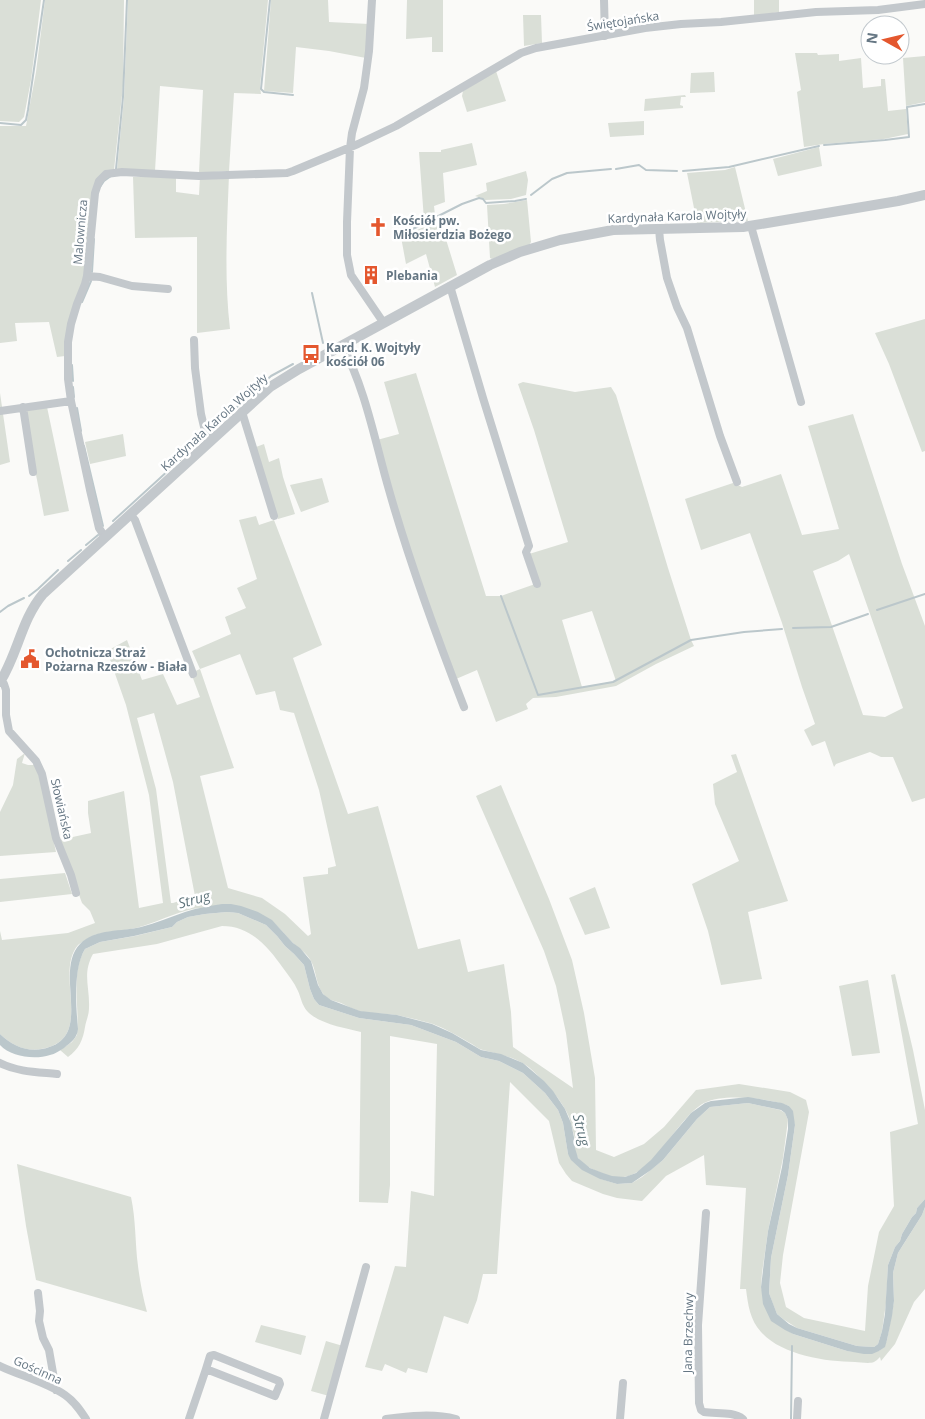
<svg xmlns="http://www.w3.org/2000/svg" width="925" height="1419" viewBox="0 0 925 1419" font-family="'Open Sans',sans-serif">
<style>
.green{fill:#dadfd7;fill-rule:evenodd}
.water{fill:#bbc7cb}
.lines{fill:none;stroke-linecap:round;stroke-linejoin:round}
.stream{stroke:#bbc7cb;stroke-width:2}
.minor{stroke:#c3c8cc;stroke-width:8}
.tertiary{stroke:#c3c8cc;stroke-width:10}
.labels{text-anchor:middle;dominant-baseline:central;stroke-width:5;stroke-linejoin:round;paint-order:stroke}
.street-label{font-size:12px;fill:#657683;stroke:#fff}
.poi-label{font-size:12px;font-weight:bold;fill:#657683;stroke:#fff;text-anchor:start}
.water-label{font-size:14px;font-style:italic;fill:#60757c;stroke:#fff}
</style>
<rect width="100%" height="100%" fill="#fafaf8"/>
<path class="green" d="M0 0H41L31 80 24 117 19 122 0 121Z
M45 0H124L123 86 114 170 99 177 85 273 65 356 57 357 49 322 15 323 17 341 0 343V126H26L36 72Z
M128 0H268L260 87 261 94 234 93 229 171 199 173 203 90 160 86 155 171 117 170 124 98Z
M271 0H328L329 22 369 24 366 58 329 51 296 47 293 93 264 91Z
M407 0H443V52H432V37L406 39Z
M754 0H779V12L754 16Z
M523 15H541L542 43 524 46Z
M795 53H817L818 55 839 54V61L861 58 863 88 881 86V79H885L888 111 906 109 908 134 884 139 824 144 804 147 797 92 801 90Z
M925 56V102L906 106 903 58Z
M496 71 506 101 467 112 462 96 463 91Z
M714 72 715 92 690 93 691 73Z
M685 95 686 97H681L680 105 683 106V108L644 111 645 99Z
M644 121V135L610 137 608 123Z
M472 143 477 165 443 173 445 202 434 206 435 215 424 220 419 152H441V150Z
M819 147 822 166 778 176 773 159Z
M735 167 748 221 697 223 687 173 725 170Z
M526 171 528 180 526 195 511 199 485 200 482 198 475 196 487 191 486 183Z
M229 175C227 226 224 278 230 329L197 333V237L135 238 133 177H176V192L199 195 200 177Z
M527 200 531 242 529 245 492 259 490 258 487 205 504 204Z
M440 220 457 275 435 287 426 254 406 264 401 237Z
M925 319V451L922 452 889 364 875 333Z
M416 373 486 596H501L538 583 529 554 568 542 534 430 518 384 523 382 575 392 611 387 616 395 668 568 691 640 694 646 656 664 616 686 556 697 533 698 526 704 528 709 496 722 477 670 456 679 423 593 377 440 399 434 384 382ZM592 611 616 681 582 687 562 620Z
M0 393 10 462 0 465Z
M47 407 69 511 44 516 31 449 26 409Z
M853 414 902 564 925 626V798L912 802 893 757H881L870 752 836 764 834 767 825 741 812 746 804 730 815 724 802 687 782 623 750 533 701 550 685 499 733 483 742 487 781 474 802 535 839 529 808 426ZM849 554 903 708 885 717 863 715 813 571 838 561Z
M123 434 126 456 90 464 85 442Z
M264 444 269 462 279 458 283 477 295 514 278 519 256 447Z
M322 478 329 502 301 512 290 485Z
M256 516 259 525 274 520 322 645 293 658 348 814 378 806 418 949 460 939 468 972 504 964 511 1012 513 1047 573 1088 566 1033 556 986 544 951 476 796 501 785 549 899 572 960 584 1013 595 1078 596 1150 614 1157 644 1144 664 1127 696 1090 739 1084 790 1092 806 1100 809 1112 783 1255 780 1283 786 1307 804 1318 865 1331 868 1286 879 1232 894 1206 890 1132 918 1124 891 975 895 974 913 1050 925 1110V1199L917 1208 916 1213 912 1217 902 1234 900 1241 895 1247 888 1265 886 1303 882 1331 878 1344 874 1347 857 1346 797 1328 783 1319 777 1314 773 1304 769 1293 771 1258 788 1175 795 1125 789 1106C768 1098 723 1093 704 1103 673 1120 650 1188 610 1176 598 1172 581 1166 576 1154 574 1149 575 1144 575 1139 573 1131 571 1124 569 1117 562 1100 545 1082 532 1070 518 1057 500 1055 483 1050 478 1049 474 1045 470 1043 458 1036 446 1029 433 1024 423 1021 406 1017 396 1015 384 1013 371 1014 359 1011 353 1009 347 1006 341 1003 338 1002 334 1001 331 1000 315 992 318 974 311 961 306 952 298 948 292 942 283 933 276 922 265 917 250 914 235 912 220 910 214 909 207 907 201 908 183 909 160 921 143 926 127 931 110 931 94 935 90 937 82 942 78 945 53 974 97 1040 41 1049 26 1052 11 1045 0 1034V931L2 940 68 933 95 923 90 911 82 903 59 840 91 833 88 813V801L124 791 139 908 163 903 149 795 126 705 107 651 127 640 142 680 163 674 177 705 200 697 191 673 200 669 192 651 231 634 225 617 246 608 237 588 257 579 239 520ZM240 654 256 695 275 691 280 710 294 713 319 790 336 866 328 868V874L303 877 311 934 308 936 285 914 262 898 228 888 200 776 234 768 200 669ZM154 713 173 782 195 896 173 903H171L156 789 137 718Z
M25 753 22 763 28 765H34L39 774 56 852 0 856V812L13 785 17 759Z
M736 754 788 901 748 912 762 979 721 985 708 931 692 884 739 861 715 804 713 784 737 772 731 755Z
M65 873 72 894 0 902V879Z
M595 887 610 928 585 935 569 898Z
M227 912 238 913 266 925 277 936 285 946 294 954 304 965 310 989 314 999 319 1005 359 1018 411 1025 456 1042 481 1057 499 1061 523 1073 545 1093 558 1110 563 1123 568 1154 601 1179 617 1184 632 1183 642 1177 663 1160 697 1119 710 1107 748 1103 780 1110 785 1113 788 1120 783 1158 768 1231 762 1273 761 1287 771 1320 793 1334 847 1351 855 1352 879 1351 884 1347 887 1340 894 1301 893 1273 898 1253 922 1215 925 1207V1289L914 1302 895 1344 881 1361 880 1357C878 1359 876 1361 874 1362 869 1364 860 1362 855 1362 826 1362 781 1355 761 1332 750 1320 748 1305 746 1289H740L746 1188 706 1185 704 1155 666 1176 642 1201 617 1198 603 1194 572 1181 566 1174 559 1163 549 1121 510 1082 497 1274H483L477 1300 468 1324 444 1316 427 1373 408 1368 406 1373 385 1364 382 1371 365 1367 395 1266 406 1267 411 1191 434 1196 437 1044 390 1036V1185L388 1203 359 1202 361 1032C345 1028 319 1024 307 1011 302 1005 301 998 298 991 294 982 288 975 283 968 268 947 251 926 222 926L157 944 93 954C82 974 90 987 89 1008 89 1015 86 1021 85 1027 83 1040 79 1049 68 1057L60 1050 72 1042 77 1035C80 1007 70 974 85 949L100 942 135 936 172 927 177 922 188 917 205 914Z
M868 980 880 1053 852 1056 839 986Z
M17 1164 131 1197C136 1220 135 1243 138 1266 140 1282 143 1297 147 1312L36 1280 26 1226Z
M261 1325 306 1336 301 1355 255 1342Z
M326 1341 343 1346 329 1396 311 1391Z"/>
<path class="water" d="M222 904H231L241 906 258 912 272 920 293 943 300 948 311 961 318 985 323 994 331 1000 360 1011 397 1015 432 1024 452 1033 481 1050 501 1054 523 1063 544 1081 553 1091 565 1109 571 1123 574 1137 575 1148 578 1158 590 1168 603 1173 612 1176 625 1177 636 1173 651 1160 691 1113 705 1103 711 1101 748 1097 782 1103 789 1106 793 1111 795 1125 788 1175 771 1258 769 1293 777 1314 789 1324 797 1328 857 1346 874 1347 878 1344 882 1331 885 1314 888 1265 895 1247 900 1241 902 1234 912 1217 916 1213 917 1208 925 1199V1207L922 1215 903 1245 898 1253 893 1273 894 1301 892 1316 887 1340 885 1347 879 1351 872 1354H864L847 1351 793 1334 785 1330 771 1321 763 1304 761 1287 765 1253 768 1231 782 1167 788 1129V1120L785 1113 781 1110 748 1103 710 1107 697 1119 663 1160 651 1170 632 1183 617 1184 600 1179 582 1170 571 1160 568 1154 563 1123 558 1110 545 1093 523 1073 499 1061 481 1057 456 1042 411 1025 359 1018 319 1005 314 999 310 989 304 965 294 954 285 946 277 936 266 925 238 913 227 912 205 914 188 917 177 922 172 927 134 936 100 942 85 949C73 969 76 1006 78 1029 77 1039 71 1042 64 1048 59 1051 55 1054 50 1055 35 1060 11 1057 0 1045V1034C11 1045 26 1052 42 1049 97 1039 52 973 80 944 95 928 122 932 141 927 156 923 170 917 185 912 197 908 210 906 222 904Z"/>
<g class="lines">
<path class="stream" d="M270 0 261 89 264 92 293 95
M0 123 21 125 26 120 28 110 44 0
M824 145 885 140 909 137 907 107 925 104
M116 169 123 97 127 0
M616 169 639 165 646 170 677 171
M683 171 729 167 819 146
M100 187 104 181 111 176
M531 195 552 179 567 173 611 169
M401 235 462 204 479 198 483 199 486 203 515 201 526 199
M92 272 94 239
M312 293 323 343
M82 302 91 281
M72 365 73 381
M73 387 74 397
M251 394 271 376 293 364
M77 408 81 431
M222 420 245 400
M210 432 217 426
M84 446 103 526
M113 521 205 437
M86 545 98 535
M68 561 81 550
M29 596 38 589 58 570
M501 596 538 695 613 682 691 640 744 632 782 629
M877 610 925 594
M0 612 8 606 24 598
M793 628 831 627 868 614
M791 1419 792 1346"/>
<path class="minor" d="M372 0 369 51 364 88 352 133 350 148 347 222V255L351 275 383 322
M604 0 605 36
M751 226 801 402
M659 229 660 240 667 278 677 307 687 328 720 436 737 482
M87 276 100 277 132 286 168 289
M450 286 483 398 529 546 526 552 537 584
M194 340 195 368 201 414 205 431 212 439
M342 345C366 390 375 442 389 490 410 564 436 635 464 707
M23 407 33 472
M0 411 71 401
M242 412 274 516
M130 514 135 520 193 674
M105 537 99 528 90 490 71 401 68 379V342L71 324 77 304 85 284 87 276 95 193 99 181 106 174 122 172 199 176 287 173 293 171 358 144 396 126 521 53 536 48 645 28 681 24 721 22 816 12 878 10 925 4
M0 681 4 684 6 690V715L9 731 36 761 42 774 56 838 71 875 76 893
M0 1063C18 1072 37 1072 57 1074
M706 1213 698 1325 699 1403 701 1410 704 1412C716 1414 733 1411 743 1419
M38 1293 40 1311 39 1321 43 1338 49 1350 56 1390
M0 1366C21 1376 46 1382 65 1395 74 1401 80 1410 86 1419
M189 1419 206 1369 275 1396 280 1384 279 1381 214 1355 210 1356 206 1369
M324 1419 366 1267
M386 1419C408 1416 434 1413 456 1419
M620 1419 623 1383
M797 1419 798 1401"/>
<path class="tertiary" d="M0 682C18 654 21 620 43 594L270 387 299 369 490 265 520 252 560 240 613 230 743 227 898 201 925 195"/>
</g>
<defs>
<g id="church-bare" transform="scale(1.5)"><path d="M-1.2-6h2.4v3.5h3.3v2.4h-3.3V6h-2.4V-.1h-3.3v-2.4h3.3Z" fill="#e4572e" stroke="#fff" stroke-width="2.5" paint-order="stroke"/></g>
<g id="building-bare" transform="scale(1.5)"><path d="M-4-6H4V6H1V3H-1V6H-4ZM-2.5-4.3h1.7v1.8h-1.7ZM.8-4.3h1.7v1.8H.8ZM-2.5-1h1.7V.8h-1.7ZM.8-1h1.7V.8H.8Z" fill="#e4572e" stroke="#fff" stroke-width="2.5" paint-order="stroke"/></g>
<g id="bus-bare" transform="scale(1.5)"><path d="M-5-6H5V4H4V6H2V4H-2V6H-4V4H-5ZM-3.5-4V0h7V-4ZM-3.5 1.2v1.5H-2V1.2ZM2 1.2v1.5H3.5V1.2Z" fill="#e4572e" stroke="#fff" stroke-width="2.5" paint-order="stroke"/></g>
<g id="civic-bare" transform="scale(1.5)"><path d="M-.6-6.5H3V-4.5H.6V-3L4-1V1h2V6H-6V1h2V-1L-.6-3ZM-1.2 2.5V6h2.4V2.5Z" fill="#e4572e" stroke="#fff" stroke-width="2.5" paint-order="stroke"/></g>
</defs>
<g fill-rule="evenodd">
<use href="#church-bare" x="378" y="227"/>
<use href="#building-bare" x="371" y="275"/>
<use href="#bus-bare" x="311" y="354"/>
<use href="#civic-bare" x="30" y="659"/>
</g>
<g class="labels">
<g class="street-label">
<text transform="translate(623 21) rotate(-9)">Świętojańska</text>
<text transform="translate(677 216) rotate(-2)">Kardynała Karola Wojtyły</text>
<text transform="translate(80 232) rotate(-85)">Malownicza</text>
<text transform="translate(214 422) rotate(-42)">Kardynała Karola Wojtyły</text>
<text transform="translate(62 809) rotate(77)">Słowiańska</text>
<text transform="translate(688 1333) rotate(-89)">Jana Brzechwy</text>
<text transform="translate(38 1370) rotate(24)">Gościnna</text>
</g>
<g class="poi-label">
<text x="393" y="220">Kościół pw.<tspan x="393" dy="14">Miłosierdzia Bożego</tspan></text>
<text x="386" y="275">Plebania</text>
<text x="326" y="347">Kard. K. Wojtyły<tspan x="326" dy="14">kościół 06</tspan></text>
<text x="45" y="652">Ochotnicza Straż<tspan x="45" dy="14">Pożarna Rzeszów - Biała</tspan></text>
</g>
<g class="water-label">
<text transform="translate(194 899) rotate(-15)">Strug</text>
<text transform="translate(582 1130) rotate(76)">Strug</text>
</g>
</g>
<g transform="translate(885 40) rotate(278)"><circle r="24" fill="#ffffff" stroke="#c1c8cd"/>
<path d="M0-4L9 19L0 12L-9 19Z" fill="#e4572e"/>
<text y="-8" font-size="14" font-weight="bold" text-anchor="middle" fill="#657683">N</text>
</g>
</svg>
